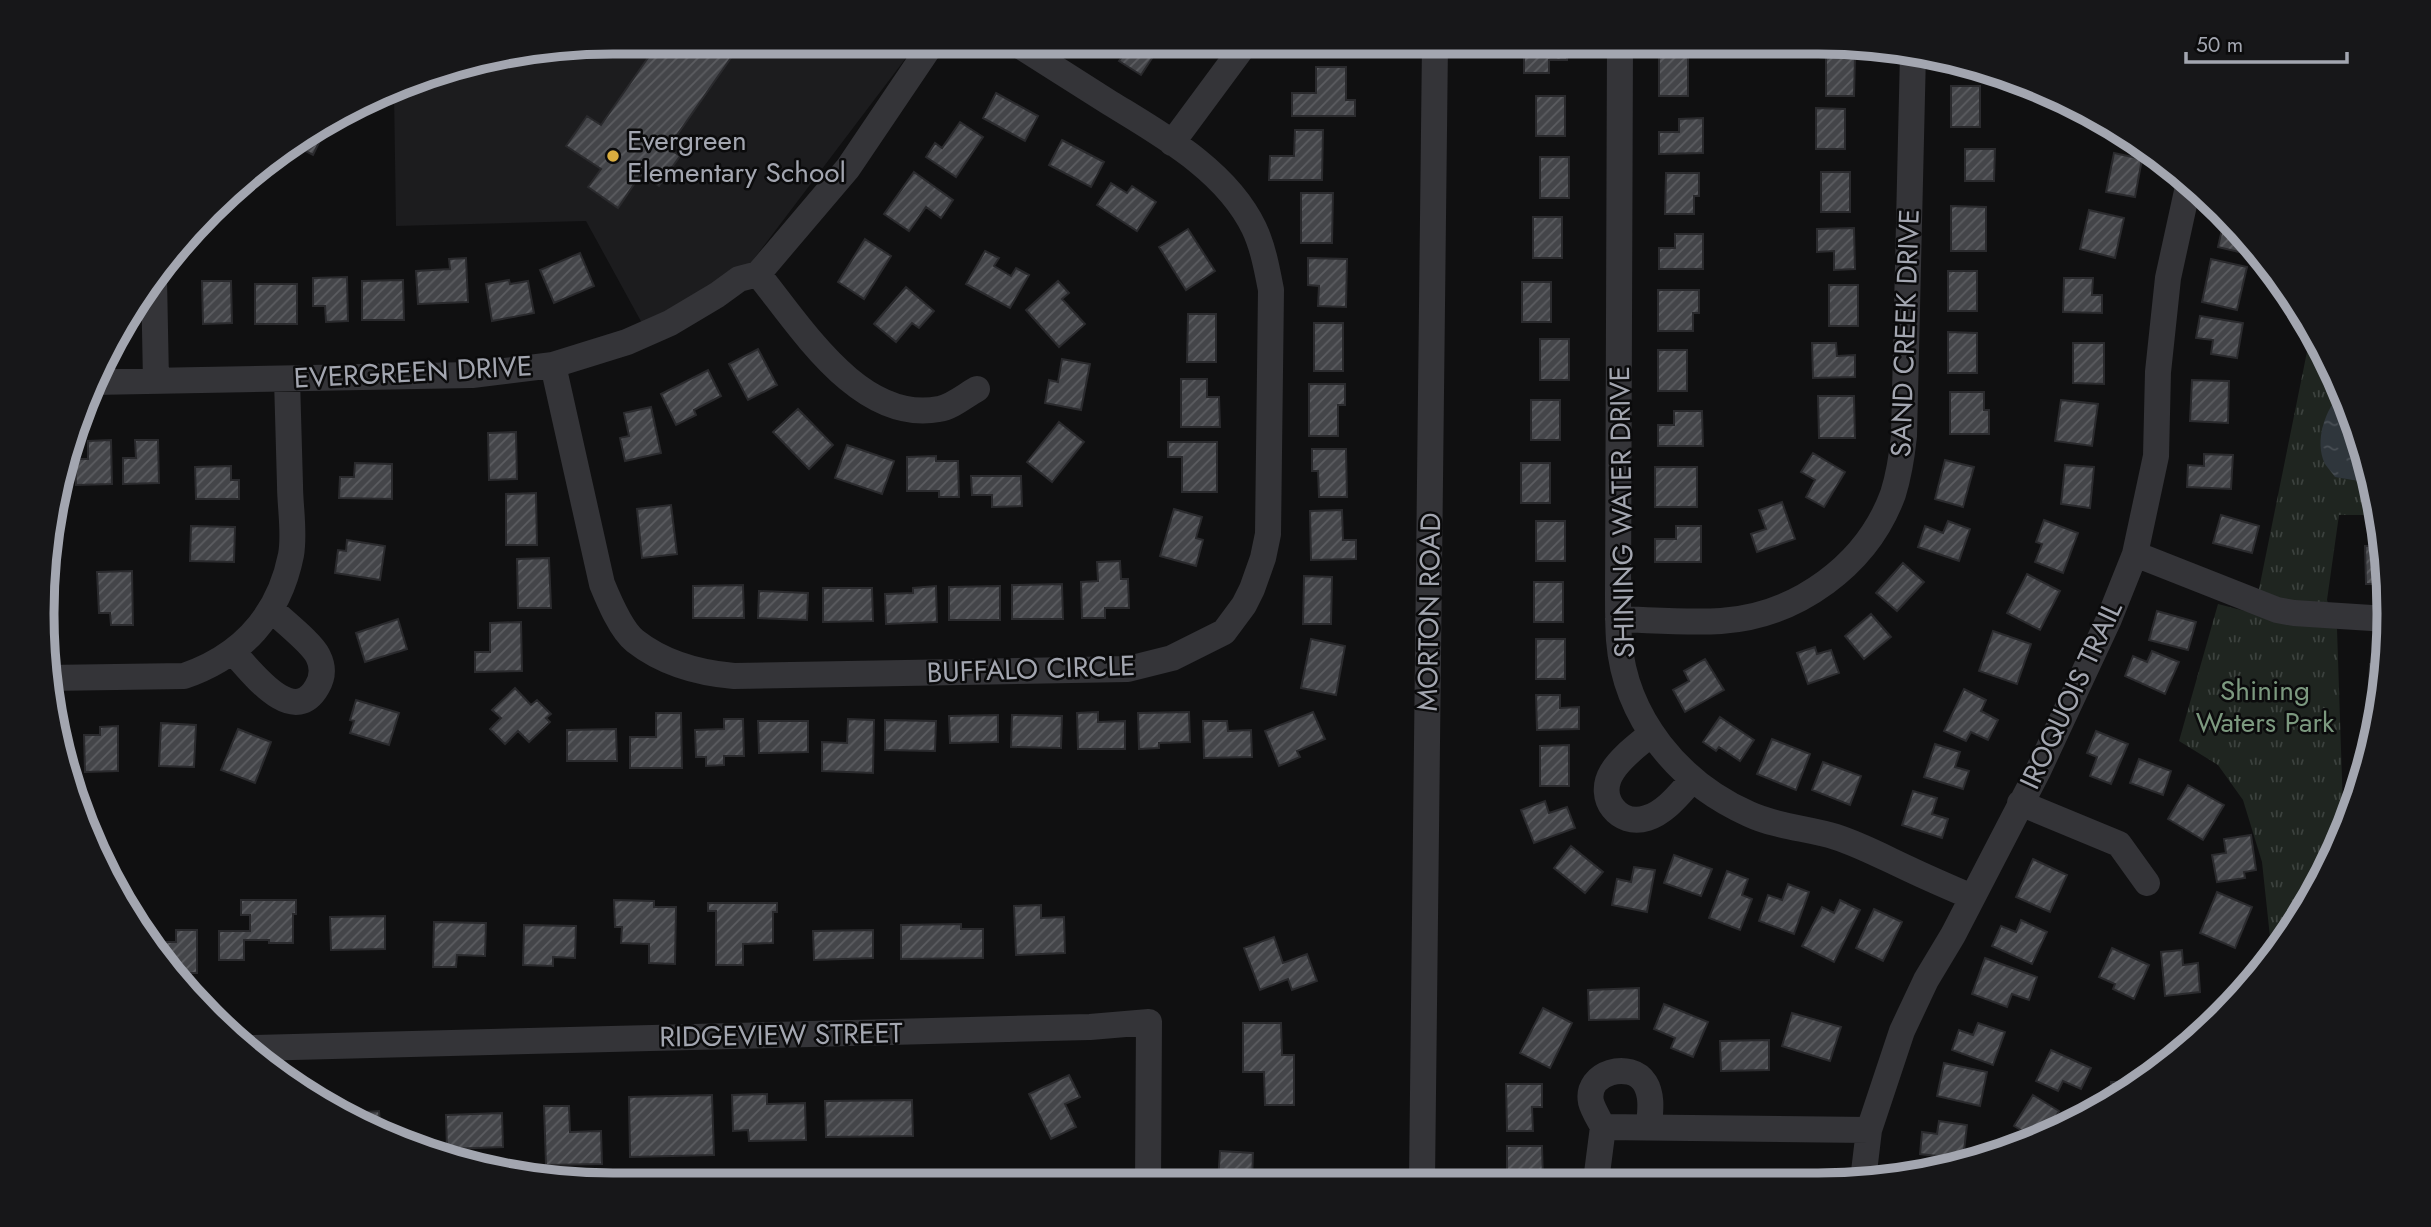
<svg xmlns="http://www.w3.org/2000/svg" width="2431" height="1227" viewBox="0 0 2431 1227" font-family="Jost,sans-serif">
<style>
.built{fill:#1c1c1e}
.park{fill:url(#park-tufts)}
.water{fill:url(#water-ripples)}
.building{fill:url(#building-hatch);stroke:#2a2a2d;stroke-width:2}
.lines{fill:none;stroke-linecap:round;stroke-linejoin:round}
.street{stroke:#343438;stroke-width:26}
.poi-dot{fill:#daad3f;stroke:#0b0b0c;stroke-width:2.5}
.labels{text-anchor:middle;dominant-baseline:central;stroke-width:5;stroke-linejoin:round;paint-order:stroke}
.poi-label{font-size:28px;fill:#a3a6b0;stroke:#0b0b0c;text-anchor:start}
.street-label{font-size:28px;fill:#a3a6b0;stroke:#0b0b0c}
.park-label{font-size:28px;fill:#7c997f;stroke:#0b0b0c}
.rim{fill:none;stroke:#a3a6b0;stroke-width:9}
</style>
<defs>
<pattern id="park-tufts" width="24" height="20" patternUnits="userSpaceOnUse" patternTransform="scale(1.75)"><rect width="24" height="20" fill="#1f2520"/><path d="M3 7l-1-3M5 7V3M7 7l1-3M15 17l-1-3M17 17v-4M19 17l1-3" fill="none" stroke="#3c423e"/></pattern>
<pattern id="water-ripples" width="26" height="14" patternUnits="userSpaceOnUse" patternTransform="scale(1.75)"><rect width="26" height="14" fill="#2f363c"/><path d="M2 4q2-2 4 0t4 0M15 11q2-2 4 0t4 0" fill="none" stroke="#4a5056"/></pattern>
<pattern id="building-hatch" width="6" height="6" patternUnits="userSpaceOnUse" patternTransform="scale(1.75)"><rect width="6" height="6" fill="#444549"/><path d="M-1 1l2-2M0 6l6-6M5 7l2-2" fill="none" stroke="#5c5d61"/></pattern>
</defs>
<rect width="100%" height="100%" fill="#101011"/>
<path class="built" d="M614 42H918L750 264 643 325 586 221 396 226 394 92 429 72Z"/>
<path class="park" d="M2312 327 2359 429 2378 515H2339L2327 600 2337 629 2343 809 2347 822 2330 866 2265 963 2270 937 2262 862 2243 800 2218 765 2179 741 2218 604 2249 612 2259 589Z"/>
<path class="water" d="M2342 392 2359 429 2371 483 2335 477C2332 473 2328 468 2325 464 2314 441 2325 409 2342 392Z"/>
<path class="building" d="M659 42H742L668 148 680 156 659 186 641 174 618 208 588 187 601 169 566 146 587 116 601 125Z
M1113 42 1162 43 1141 75 1119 61 1124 54 1111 45Z
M1308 43H1345L1312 55Z
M1524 43H1567V60H1549V73H1524Z
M1659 56H1688V96H1659Z
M1826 56H1855L1854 96H1826Z
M1316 67H1346V100H1355V116H1292V93H1316Z
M1951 86H1980V127H1951Z
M996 93 1038 116 1025 141 983 118Z
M1536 96H1565V136H1536Z
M1816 108 1845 109V149H1816Z
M1703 118V153L1659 154V132H1679V119Z
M960 122 983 137 956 177 926 157 935 143 942 148Z
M326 128 313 155 294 145Z
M1295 130H1323L1322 180H1269L1270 156H1294Z
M1062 140 1104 162 1091 187 1049 165Z
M1965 149H1995L1994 181H1965Z
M2114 153 2142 159 2135 197 2106 192Z
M1540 157H1569V198H1540Z
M914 172 953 200 941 218 926 207 909 231 884 214Z
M1821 172H1850V212H1821Z
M253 173 254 189 238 190Z
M1666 173H1699V196H1694V214H1665Z
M1111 183 1127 193 1132 186 1156 202 1137 231 1097 205Z
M1301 193H1333L1332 243H1301Z
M1951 206 1986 207V251H1951Z
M2089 210 2124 218 2115 258 2080 249Z
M1533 217H1562V258H1533Z
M2223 225 2237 227 2247 236 2260 257 2218 247Z
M1854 228 1855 269 1834 270V251L1817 252V229Z
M1188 229 1215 271 1186 290 1159 247Z
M1675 234H1703V269H1659V248H1675Z
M865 239 891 256 864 299 838 282Z
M985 251 999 258 994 266 1011 276 1016 268 1029 275 1010 308 966 284Z
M580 253 594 286 554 303 540 270Z
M466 258 468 302 418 304 416 271 450 269 449 259Z
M1308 258 1347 259 1346 307 1318 306 1319 286 1308 285Z
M2211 259 2247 267 2237 310 2202 302Z
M1948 271H1977V311H1948Z
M347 277 348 321 326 322 325 306H313V278Z
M2064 278H2093L2092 295H2102V313L2063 312Z
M403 280 404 320H362V281Z
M509 280 510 284 528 281 534 313 492 321 486 284Z
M202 281H231L232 323 203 324Z
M1058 281 1069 293 1062 299 1085 324 1059 347 1026 310Z
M1522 282H1551V322H1522Z
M255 284H297V324H255Z
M1829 285H1858V326H1829Z
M906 287 934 311 919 328 912 323 896 342 874 324Z
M1658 290H1699V313H1693V331H1658Z
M1188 314H1216V362H1187Z
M2200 316 2243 323 2237 358 2211 354 2213 340 2196 338Z
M1314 323H1343V371H1314Z
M1948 332 1977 333V373H1948Z
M1540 339H1569V380H1540Z
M1812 343H1836L1837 356 1855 355V377L1813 378Z
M2073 343H2104V384L2073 383Z
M758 349 777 385 748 400 729 364Z
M1658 350H1687V391H1658Z
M1062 359 1090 364 1081 410 1045 403 1049 380 1058 382Z
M708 370 721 396 694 410 696 415 676 425 661 394Z
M1181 379H1207V397H1219L1220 427H1181Z
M2192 380 2229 381 2228 423 2190 421Z
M1309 384H1345V405H1338V436H1309Z
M1950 392H1984V410H1989V434H1950Z
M1818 396H1854L1855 438H1819Z
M1531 400H1560V440H1531Z
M2061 400 2098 404 2092 446 2055 441Z
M651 407 661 453 625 461 620 438 629 436 624 413Z
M798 409 833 445 809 469 773 432Z
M1674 411H1702L1703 446H1658V425H1674Z
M1059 422 1084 442 1052 482 1027 462Z
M516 432 517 479 489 480 488 433Z
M111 440 112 484 76 485 75 459H88V441Z
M135 440H158L159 483 123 484V458H136Z
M1168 442H1217V492H1182V457H1168Z
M847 445 894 461 882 494 835 478Z
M1312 449H1346L1347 497H1319L1318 471H1312Z
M1813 453 1845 472 1824 507 1806 497 1815 480 1801 472Z
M2204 454 2233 455 2231 489 2187 487 2188 465 2204 466Z
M936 456V461H958L959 497H939V491H907V457Z
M1945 460 1974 467 1963 507 1935 499Z
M355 463 392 464V499L339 498 340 477H354Z
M1521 463H1550V503H1521Z
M2065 465 2094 467 2090 508 2061 504Z
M231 466V480H239V499H196L195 467Z
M1655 467H1697V507H1655Z
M971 476H1021L1022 506 992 507V495H972Z
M536 493 537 545H506V494Z
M1782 502 1795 539 1757 552 1751 534 1766 529 1759 510Z
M671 505 677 554 642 558 637 509Z
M1174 509 1202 517 1196 538 1203 540 1196 566 1160 556Z
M1342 510 1343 540H1356V559L1311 560 1310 511Z
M2221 515 2259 526 2252 553 2213 543Z
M2044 520 2078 533 2063 573 2035 562 2042 544 2036 542Z
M1536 521H1565V561H1536Z
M1948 521 1970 529 1959 561 1918 547 1925 526 1943 533Z
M191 526 235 527 234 562 190 561Z
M1676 526H1701V562H1655V539H1676Z
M347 540 385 546 380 580 335 573 338 550 346 551Z
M2365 546H2384L2386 584H2366Z
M549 558 551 608H518L517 559Z
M1120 561 1121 579H1128L1129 608H1105V618H1082L1081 582 1098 581 1097 562Z
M1903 563 1924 582 1897 611 1876 593Z
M132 571 133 625H111L110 613H99L97 572Z
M2027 574 2060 591 2040 630 2007 613Z
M1304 576 1332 577 1331 624H1303Z
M1534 582H1563V622H1534Z
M1062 584 1063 619H1012V585Z
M743 585 744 618H693V586Z
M936 586 937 622 886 624 885 594 913 593V588Z
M1000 586V620H949V587Z
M823 588H872L873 621 823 622Z
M759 591 808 593 807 620 758 618Z
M2157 611 2196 622 2188 650 2149 640Z
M1871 614 1891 637 1864 659 1845 636Z
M398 619 407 649 365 662 356 633Z
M521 622 522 671 475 672V652H490V623Z
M1993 631 2031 644 2017 684 1979 671Z
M1311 639 1345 646 1336 695 1301 688Z
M1536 639H1565V679H1536Z
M1815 647 1817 654 1831 650 1839 673 1808 684 1797 653Z
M2152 651 2179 662 2165 694 2125 676 2133 656 2147 662Z
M1705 659 1724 690 1685 712 1673 690 1689 681 1684 671Z
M2370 664 2385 665 2382 686H2369Z
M515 688 531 705 537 700 551 714 546 718 550 722 529 742 518 731 505 744 490 729 501 718 492 710Z
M1964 689 1986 700 1981 711 1998 720 1988 740 1971 732 1966 741 1944 731Z
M1536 695H1560V708L1579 707V729L1537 730Z
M356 700 399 713 389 745 350 733 354 721 350 720Z
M1098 712V722L1125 721V749H1078L1077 713Z
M1189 712 1190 742 1159 743V748L1139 749 1138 713Z
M1313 712 1325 739 1297 751 1300 757 1279 766 1265 731Z
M656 713H681L682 768H630V737H656Z
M998 715V742L950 743 949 716Z
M1012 715 1062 716 1061 748 1011 747Z
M1720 717 1754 740 1740 761 1719 747 1716 751 1703 742Z
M724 719H743L744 756H724V765L706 766V757H696L695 730 724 729Z
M848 719 874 720 873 773 822 771V742L847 743Z
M885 720 936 721 935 751 885 750Z
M758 721H808V752L759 753Z
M1203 721H1227L1228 731 1251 730 1252 757 1204 758Z
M161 723 196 725 194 767 159 766Z
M118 726V771L85 772 84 735H100V727Z
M238 729 271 742 255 783 221 770Z
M616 729 617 761H567V730Z
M2096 731 2128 744 2111 784 2090 776 2097 757 2087 753Z
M1772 739 1810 754 1796 790 1757 774Z
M1935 744 1960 752 1955 767 1969 771 1963 789 1924 777Z
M1569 745V786H1540V746Z
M2139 759 2171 771 2163 795 2130 783Z
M1823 762 1861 776 1850 805 1812 790Z
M2188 785 2224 805 2203 840 2168 819Z
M1913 791 1937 798 1932 814 1948 819 1942 838 1902 825Z
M1545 801 1549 813 1567 807 1575 828 1534 843 1521 810Z
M2251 835 2256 870 2244 872 2245 878 2217 882 2212 855 2226 853 2224 839Z
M1571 846 1603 872 1585 893 1554 868Z
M1674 855 1712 869 1701 896 1664 883Z
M2033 859 2067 875 2050 912 2016 897Z
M1634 867 1655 870 1647 912 1612 905 1617 879 1631 882Z
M1727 871 1748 879 1742 895 1752 899 1740 930 1709 918Z
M1788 884 1809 892 1794 934 1759 921 1768 895 1782 900Z
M2217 892 2252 907 2235 948 2200 933Z
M241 900H296V914H293V943H269V940H244V960H219V931H250V915H241Z
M614 900 654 901V907H676L675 964 649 963V944L621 943 622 927H615Z
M1840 900 1860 910 1834 962 1802 946 1822 907 1834 913Z
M708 903H777V912H773V943L743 944V965H716V911H708Z
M1041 905V918L1064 917 1065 953 1016 955 1014 906Z
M1874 909 1902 922 1883 961 1856 948Z
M385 916V949L331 950 330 917Z
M2021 920 2047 932 2032 964 1992 946 2001 926 2016 932Z
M434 922 486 923 485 956 457 955 456 967H433Z
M961 924V929H983V958L901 959V925Z
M524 925 576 926 575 958 553 957V966L523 965Z
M176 930H197V973H177L155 942H176Z
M873 930V958L814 960 813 931Z
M1274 937 1283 963 1307 954 1317 981 1292 990 1288 979 1260 990 1244 948Z
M2112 948 2149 965 2134 999 2113 989 2115 984 2099 977Z
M2182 950 2183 965 2198 963 2200 992 2165 996 2161 952Z
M1985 958 2037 977 2029 1000 2012 994 2007 1007 1972 994Z
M1639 988V1019L1589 1020 1588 990Z
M1664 1004 1708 1022 1693 1057 1671 1048 1675 1038 1654 1029Z
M1543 1008 1572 1023 1550 1068 1520 1053Z
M1792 1013 1841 1027 1830 1061 1782 1046Z
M1243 1023H1281L1282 1055H1294V1105H1265L1264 1072H1243Z
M1978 1023 2005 1032 1993 1065 1952 1050 1959 1030 1973 1035Z
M1769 1040V1070L1721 1071 1720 1041Z
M2051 1050 2091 1068 2081 1089 2063 1081 2058 1091 2036 1081Z
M1944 1063 1987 1072 1980 1106 1937 1096Z
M1069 1075 1080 1097 1065 1104 1076 1127 1051 1139 1029 1094Z
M2111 1082H2140L2110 1099Z
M1506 1084H1542V1107H1532L1533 1131H1507Z
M767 1094V1104L805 1103 806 1140 749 1141 748 1130 733 1131 732 1095Z
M712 1095 714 1155 630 1157 629 1097Z
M2033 1095 2059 1111 2051 1124 2059 1128 2038 1140 2014 1126Z
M912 1100 913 1136 826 1137 825 1101Z
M544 1106H569L570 1132 601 1131 602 1164 546 1165Z
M379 1111 381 1134 361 1126 349 1118V1113Z
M502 1113 503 1147 447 1149 446 1115Z
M1939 1121 1967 1125 1963 1159 1920 1154 1922 1132 1937 1134Z
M1507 1146H1542L1543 1181H1507Z
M1220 1151 1253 1153 1252 1182H1218Z
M1638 1170H1670V1181H1638Z
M1697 1170H1722V1181H1697Z
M1776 1170 1805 1171 1804 1180H1776Z"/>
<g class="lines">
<path class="street" d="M1620 43 1618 597C1618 611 1618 626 1619 640 1625 718 1679 783 1749 814 1777 827 1807 828 1836 837 1861 845 1885 858 1909 869 1930 879 1951 888 1972 897
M1172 143 1240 51
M758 274C801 327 860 424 939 409 952 407 966 395 977 389
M154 279 156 381
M553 365 602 584C609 601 621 630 635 641 663 663 699 673 734 676L1128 669 1172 658 1224 632 1244 605 1252 589 1263 558 1268 534 1271 290C1267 269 1263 247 1254 228 1226 170 1162 135 1110 103 1078 83 1046 62 1014 42
M92 382 472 375 553 365 627 342 670 323 717 295 739 279 758 274 848 168 933 42
M2135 554 2277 610 2294 613 2387 619
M1618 619C1652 620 1687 623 1721 621 1797 616 1867 565 1893 494 1899 475 1902 455 1904 436L1913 53
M233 652C251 671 293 729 317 687 323 677 323 666 318 656 312 643 282 620 271 609
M47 678 184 676C242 656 279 615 291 555 295 533 290 507 290 485 289 450 288 414 287 379
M1651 734C1638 745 1621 757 1612 772 1596 798 1619 827 1647 818 1666 812 1680 793 1693 779
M2020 803 2119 844 2147 883
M252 1048 1090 1027 1149 1022 1148 1182
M1603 1127C1599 1119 1593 1110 1591 1102 1585 1072 1631 1060 1645 1083 1653 1096 1650 1113 1649 1127
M1863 1180 1869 1130 1902 1031 1926 980 1953 935 2038 771 2109 619 2135 554 2156 456 2158 372 2168 278 2189 182
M1422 1181 1435 43
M1596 1181 1603 1127 1869 1130"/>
</g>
<circle class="poi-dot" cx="613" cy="156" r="7"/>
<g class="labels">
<g class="poi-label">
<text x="627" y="140">Evergreen<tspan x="627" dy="32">Elementary School</tspan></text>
</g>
<g class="street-label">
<text transform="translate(1905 333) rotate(-88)">SAND CREEK DRIVE</text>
<text transform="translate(413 372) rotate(-3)">EVERGREEN DRIVE</text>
<text transform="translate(1622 512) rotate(-91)">SHINING WATER DRIVE</text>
<text transform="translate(1429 612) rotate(-89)">MORTON ROAD</text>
<text transform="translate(1031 669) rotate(-2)">BUFFALO CIRCLE</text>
<text transform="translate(2071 695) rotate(-65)">IROQUOIS TRAIL</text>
<text transform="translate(781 1035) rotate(-1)">RIDGEVIEW STREET</text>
</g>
<g class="park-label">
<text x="2265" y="690">Shining<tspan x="2265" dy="32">Waters Park</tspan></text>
</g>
</g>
<path d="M0 0H2431V1227H0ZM613 54H1818A559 559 0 0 1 2377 613V614A559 559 0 0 1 1818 1173H613A559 559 0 0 1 54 614V613A559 559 0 0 1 613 54Z" fill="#171719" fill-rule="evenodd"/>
<path class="rim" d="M613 54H1818A559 559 0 0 1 2377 613V614A559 559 0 0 1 1818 1173H613A559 559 0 0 1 54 614V613A559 559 0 0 1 613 54Z"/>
<path d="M2186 52v10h161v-10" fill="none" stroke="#a3a6b0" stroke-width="3.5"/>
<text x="2196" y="52" font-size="21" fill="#a3a6b0" stroke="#0b0b0c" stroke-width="5" paint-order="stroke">50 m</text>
</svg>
